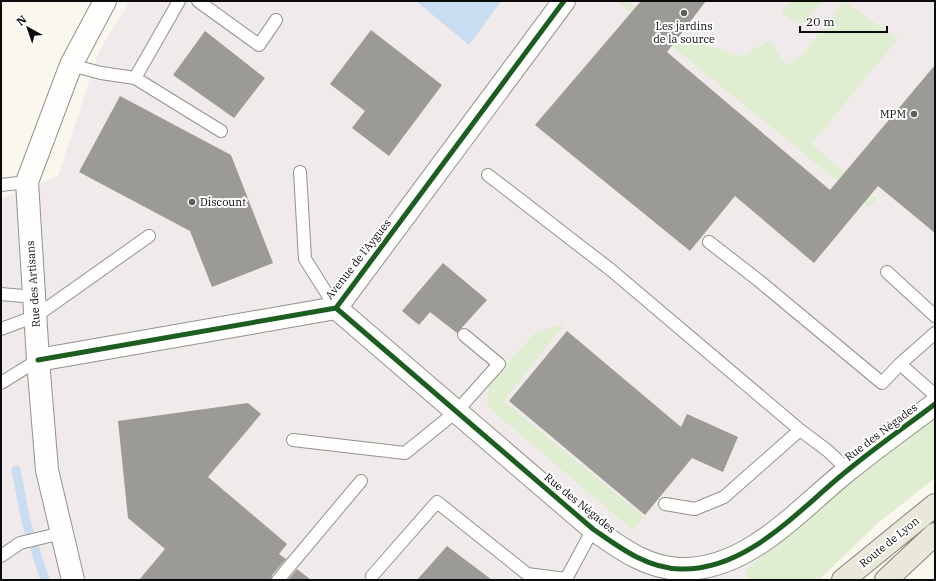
<svg xmlns="http://www.w3.org/2000/svg" width="936" height="581" viewBox="0 0 936 581" font-family="'IBM Plex Serif',serif">
<style>
.industrial{fill:#f1eaeb}
.green{fill:#dfeed0}
.water{fill:#c8ddf0}
.lines{fill:none;stroke-linecap:round;stroke-linejoin:round}
.stream{stroke:#c8ddf0;stroke-width:9}
.building{fill:#9c9a94}
.lane-casing{stroke:#93928d;stroke-width:14}
.street-casing{stroke:#93928d;stroke-width:24}
.primary-casing{stroke:#807f7a;stroke-width:24}
.lane{stroke:#fefefc;stroke-width:12}
.street{stroke:#fefefc;stroke-width:22}
.primary{stroke:#eae8d9;stroke-width:22}
.cycleway-casing{stroke:#fff;stroke-width:8}
.cycleway{stroke:#1b5e20;stroke-width:5}
.poi-dot{fill:#5f5e5a;stroke:#fff;stroke-width:1.5}
.labels{text-anchor:middle;dominant-baseline:central;stroke-width:4;stroke-linejoin:round;paint-order:stroke}
.poi-label{font-size:11px;fill:#0b0b0b;stroke:#fff}
.street-label{font-size:11px;fill:#0b0b0b;stroke:#fff}
</style>
<rect width="100%" height="100%" fill="#faf8ee"/>
<path class="industrial" d="M130 1H935V467L807 580H1V199L58 176 99 51Z"/>
<path class="green" d="M617 1H627L685 46 694 34 708 46 742 56 770 41 786 65 800 58 844 1 898 39 811 144 877 199 869 207Z
M790 1H823L804 23 788 19 781 12Z
M565 323 504 401 644 517 632 530 487 406 489 383 535 333Z
M935 419V478L877 524 819 580H747L746 570 891 450Z"/>
<path class="water" d="M416 1H501L469 45Z"/>
<g class="lines">
<path class="stream" d="M16 470 26 522 45 580"/>
</g>
<path class="building" d="M641 1H706L667 52 830 190 935 65V233L878 186 814 263 735 196 690 251 535 125Z
M371 30 442 85 389 156 352 128 365 111 330 84Z
M205 31 265 78 234 118 173 75Z
M120 96 231 155 273 263 212 287 190 231 79 172Z
M443 263 487 300 457 333 430 312 419 325 402 311Z
M567 331 681 427 687 414 738 437 723 472 692 458 645 515 509 401Z
M248 403 261 414 208 477 287 544 279 554 286 559 272 575 271 580H139L165 549 128 518 118 421Z
M447 546 492 580H417Z
M297 569 311 580H288Z"/>
<g class="lines">
<g class="lane-casing">
<path id="lane" d="M198 1 259 45 276 20
M71 65 101 73 135 78 179 1
M135 78 221 131
M300 172 305 259 336 308
M488 175 611 270 800 430 828 451 848 470
M1 185 27 182
M709 242 758 280 882 383 900 364 935 395
M887 272 935 316
M1 294 35 297
M1 329 36 316 149 236
M900 364 935 333
M1 383 38 360
M293 440 405 453 457 411 499 364 464 335
M665 504 695 509 724 497 800 430
M1 556 20 543 62 533
M372 576 437 502 527 574 566 579 593 529
M278 580 361 481"/>
</g>
<g class="street-casing">
<path id="street" d="M336 308 593 529C619 547 646 568 680 569 748 571 799 509 848 470 876 447 906 426 935 404
M38 360 336 308 564 1
M73 580 47 470 38 360 27 182 71 65 105 1"/>
</g>
<g class="primary-casing">
<path id="primary" d="M843 580 935 505
M886 580 935 534"/>
</g>
<use href="#lane" class="lane"/>
<use href="#street" class="street"/>
<use href="#primary" class="primary"/>
<g class="cycleway-casing">
<path id="cycleway" d="M336 308 593 529C619 547 646 568 680 569 748 571 799 509 848 470 876 447 906 426 935 404
M38 360 336 308 564 1"/>
</g>
<use href="#cycleway" class="cycleway"/>
</g>
<g class="poi-dot">
<circle cx="684" cy="13" r="4"/>
<circle cx="914" cy="114" r="4"/>
<circle cx="192" cy="202" r="4"/>
</g>
<g class="labels">
<g class="poi-label">
<text x="684" y="26">Les jardins<tspan x="684" dy="13">de la source</tspan></text>
<text x="906" y="114" text-anchor="end">MPM</text>
<text x="200" y="202" text-anchor="start">Discount</text>
</g>
<g class="street-label">
<text transform="translate(358 259) rotate(-52)">Avenue de l'Aygues</text>
<text transform="translate(33 284) rotate(-94)">Rue des Artisans</text>
<text transform="translate(881 432) rotate(-37)">Rue des Négades</text>
<text transform="translate(580 503) rotate(39)">Rue des Négades</text>
<text transform="translate(889 542) rotate(-39)">Route de Lyon</text>
</g>
</g>
<rect width="936" height="581" fill="none" stroke="#0b0b0b" stroke-width="4"/>
<g transform="translate(28 28) rotate(320)" stroke="#ffffff" stroke-width="3" paint-order="stroke">
<path d="M0-3L7 15L0 10L-7 15Z" fill="#0b0b0b"/>
<text y="-6" font-size="11" font-weight="bold" text-anchor="middle" fill="#0b0b0b">N</text>
</g>
<path d="M800 26v6h87v-6" fill="none" stroke="#0b0b0b" stroke-width="2"/>
<text x="806" y="26" font-size="12" fill="#0b0b0b" stroke="#ffffff" stroke-width="3" paint-order="stroke">20 m</text>
</svg>
